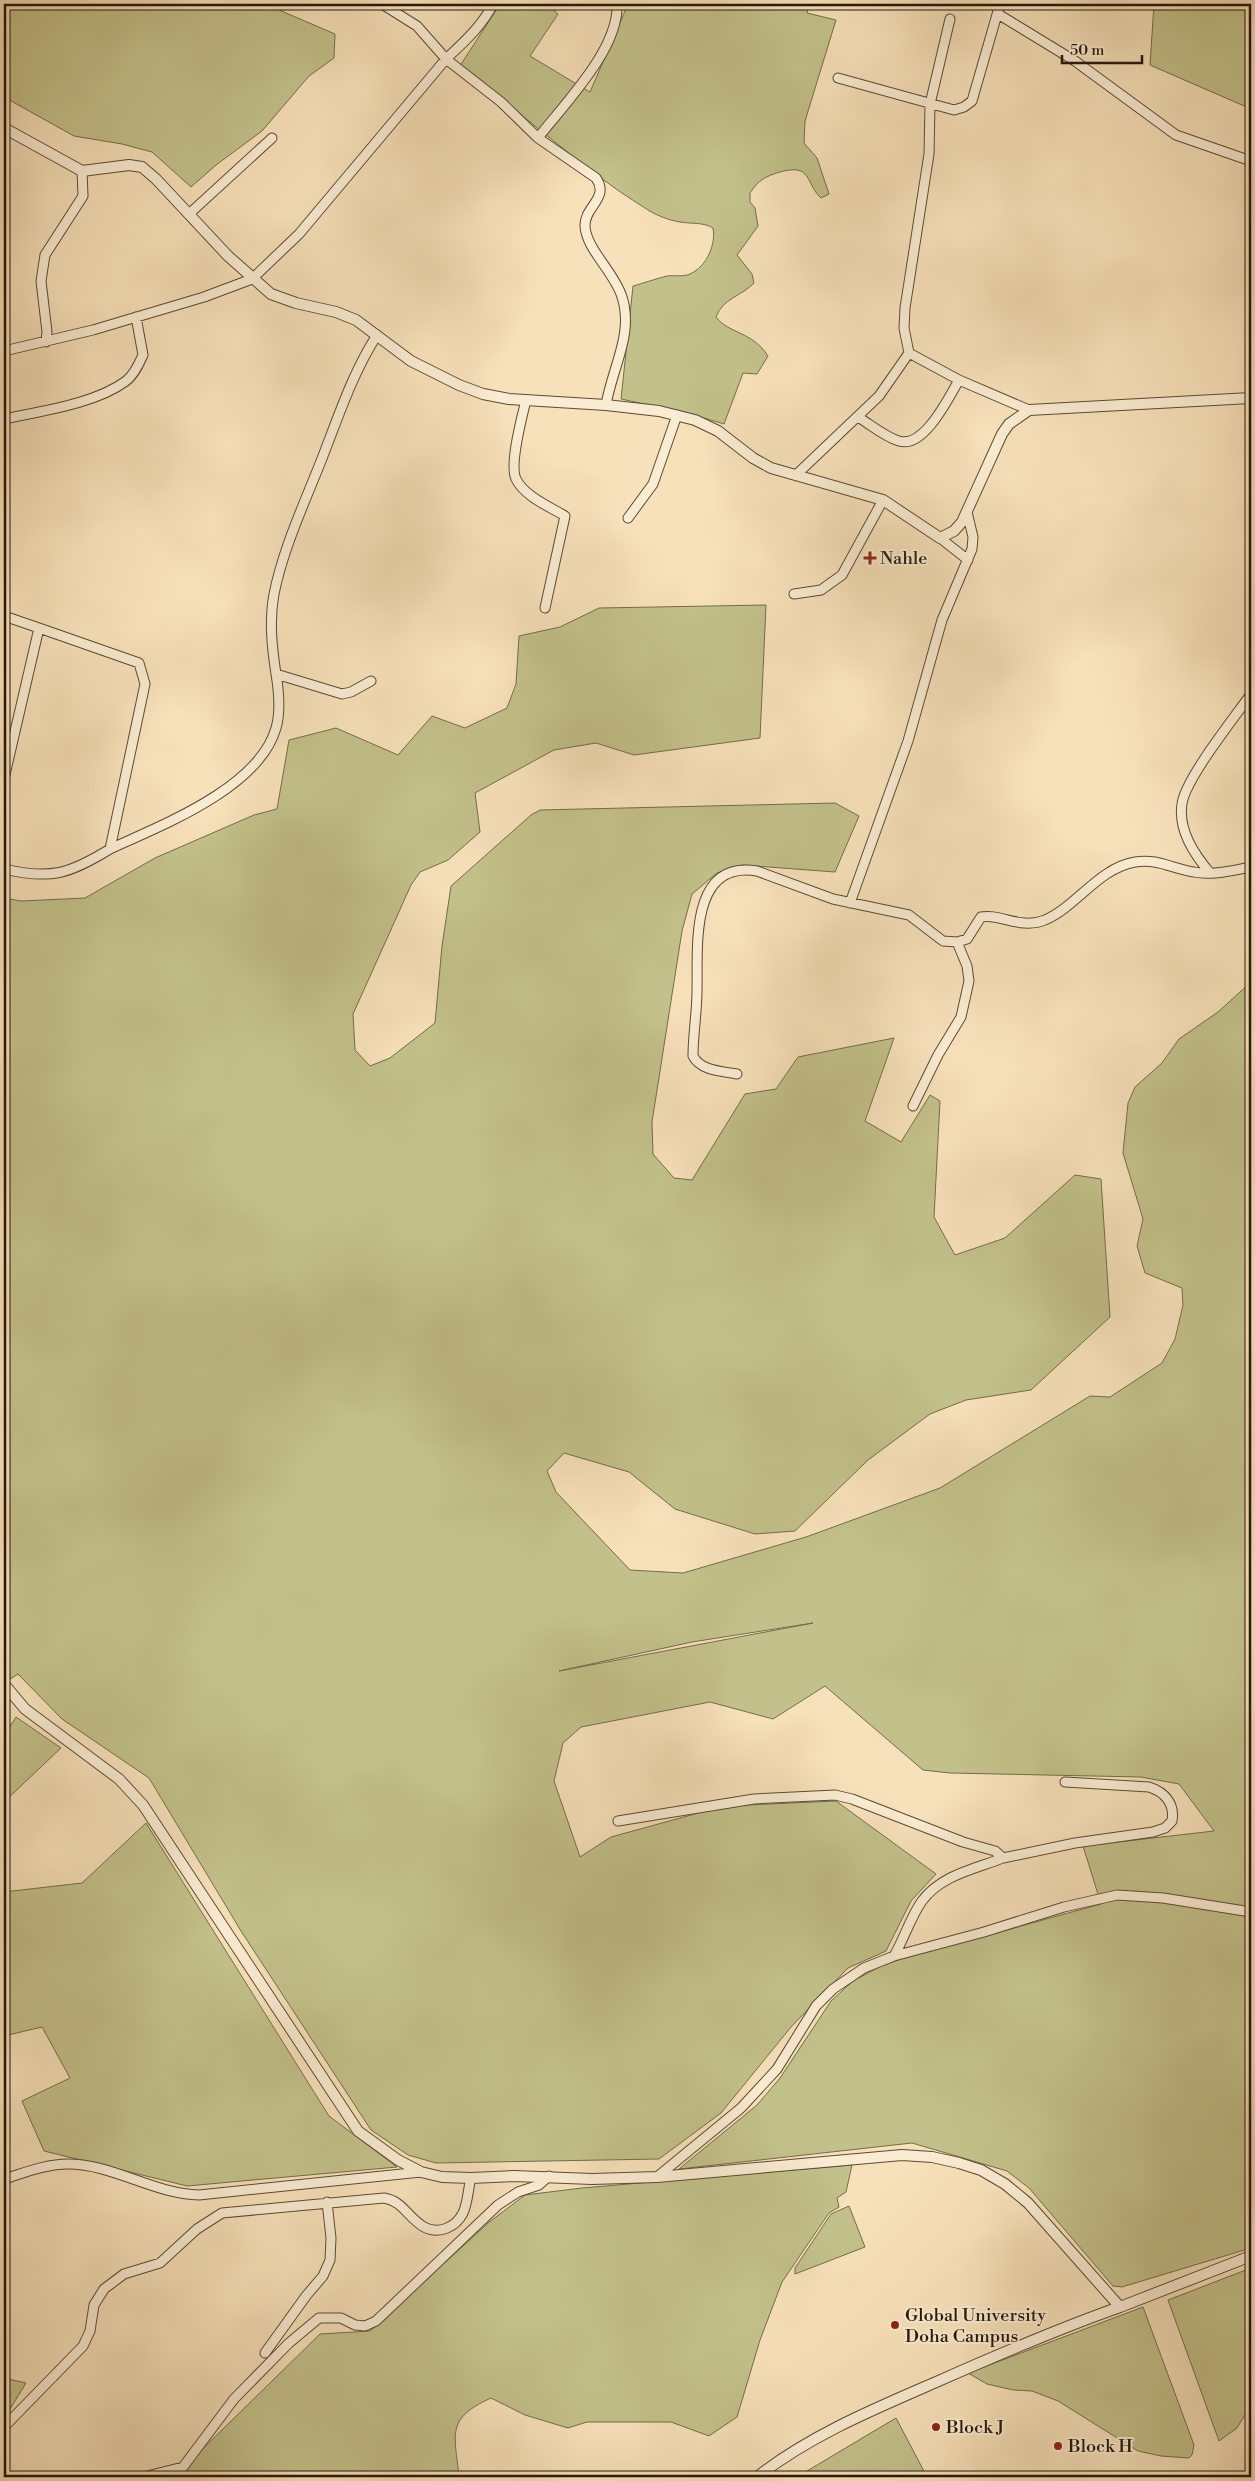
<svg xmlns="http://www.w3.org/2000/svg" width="1255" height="2481" viewBox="0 0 1255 2481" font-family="'Libre Bodoni',serif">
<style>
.green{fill:#c3c18b;stroke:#756c4a;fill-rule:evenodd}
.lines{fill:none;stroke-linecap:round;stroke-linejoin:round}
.minor-casing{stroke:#5b4a36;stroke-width:11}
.tertiary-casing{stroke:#5b4a36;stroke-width:12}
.minor{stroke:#faecd2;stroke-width:9}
.tertiary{stroke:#faecd2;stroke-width:10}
.poi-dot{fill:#8f2418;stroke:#faecd2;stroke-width:2}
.labels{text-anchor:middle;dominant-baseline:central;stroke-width:4;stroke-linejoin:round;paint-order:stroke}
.poi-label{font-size:18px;fill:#27170a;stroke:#faecd2;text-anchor:start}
</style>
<rect width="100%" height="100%" fill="#f7e1ba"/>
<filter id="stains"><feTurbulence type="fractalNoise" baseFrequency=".004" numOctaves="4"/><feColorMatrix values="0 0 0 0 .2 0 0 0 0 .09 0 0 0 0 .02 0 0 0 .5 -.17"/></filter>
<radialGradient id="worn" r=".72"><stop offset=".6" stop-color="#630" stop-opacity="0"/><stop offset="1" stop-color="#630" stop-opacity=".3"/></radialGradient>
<path class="green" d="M9 4H265L335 34 334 58 309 76 262 131 216 165 191 187 152 152 122 144 74 136 4 97V7Z
M500 4H546L558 14 530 56 590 92 628 4H809L807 13 836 20 805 121 804 143 817 158 829 194 821 198C812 190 811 180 804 173 796 165 771 174 763 179 758 182 754 187 750 193V202L755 208 758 226 737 255 752 274 754 283C742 296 723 298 716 317 729 334 752 331 768 356L757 374 743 373 724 424 691 414 621 399 633 286C644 283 655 279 667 276 674 275 683 277 690 274 707 266 716 245 713 228 703 222 692 224 680 222 668 220 655 215 645 208 579 168 524 111 458 69Z
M1154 4H1251V109L1150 65Z
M766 605 760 738 634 755 596 743 554 750 475 793 480 832 448 860 420 872 411 885 353 1014 355 1050 370 1066 390 1058 435 1023 442 946 451 886 531 815 540 810 835 803 859 816 835 872 742 865 717 873 692 894 682 931 652 1122 653 1154 674 1178 692 1180 745 1094 776 1089 798 1057 894 1038 865 1121 901 1142 930 1095 940 1101 934 1217 955 1255 1005 1238 1075 1175 1101 1179 1110 1317 1031 1390 966 1400 930 1414 868 1460 795 1531 755 1534 675 1509 629 1472 564 1453 547 1471 556 1492 630 1570 683 1573 806 1537 940 1488 1090 1396 1110 1397 1162 1363 1175 1339 1183 1305 1182 1288 1145 1273 1137 1246 1143 1219 1123 1153 1128 1103 1135 1087 1162 1063 1179 1039 1218 1012 1251 982V2248L1122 2287 1113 2286 1029 2188 1007 2171 912 2143 679 2169 757 2105 780 2078 831 2001 853 1981 879 1967 901 1959 1101 1904 1083 1846 1214 1831 1179 1784 1141 1777 950 1773 923 1770 825 1686 773 1719 710 1702 581 1727 563 1743 554 1781 580 1857 611 1837 724 1806 836 1801 936 1874 911 1901 886 1951 848 1968 791 2027 721 2113 659 2159 436 2163 408 2155 371 2130 241 1931 149 1778 62 1719 18 1674 4 1683V898L21 901 85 898 155 858 254 815 277 809 289 740 336 728 398 755 432 716 465 728 507 708 516 684 519 636 560 627 599 608ZM813 1623 559 1671 692 1642Z
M16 1717 61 1748 4 1802V1736Z
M146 1823 329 2116 397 2167 187 2186 44 2151 22 2101 70 2078 42 2027 4 2036V1892L82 1883Z
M852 2165 846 2192 837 2198 839 2207 829 2213 782 2282 760 2340 737 2417 709 2436 671 2422H587L568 2428 525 2415 491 2398C445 2419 455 2434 459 2477H174L320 2334 370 2331 488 2223 525 2195 582 2188Z
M849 2206 865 2247 795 2274V2268L831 2214Z
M1251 2268V2405L1237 2428 1219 2441 1168 2300Z
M1143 2307 1194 2445 1192 2455 1189 2458 1161 2456 1138 2451 1058 2401 1032 2391 1013 2390 987 2384 968 2373Z
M4 2378 26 2383 10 2409 4 2408Z
M896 2418 927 2477H797Z"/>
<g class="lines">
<g class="minor-casing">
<path id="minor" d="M382 4 417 26 446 59 501 102 538 138 596 178C610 198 584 207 585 226 586 249 615 273 622 297 634 334 612 368 606 405
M998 14 1075 61 1176 135 1251 161
M838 78 954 110 964 107 972 101 1000 4
M538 138C565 103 619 49 617 4
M189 214 272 138
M46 342 47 332 41 281 45 255 83 196 82 171
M4 351 93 330 204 297 252 279 299 234 446 59C464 42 482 26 493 4
M909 353 959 380 1029 410
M526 400C522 417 509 464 516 479 524 496 550 507 565 516L545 608
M858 417C871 425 885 437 899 441 924 449 949 397 959 380
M4 419C41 411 95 404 126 381 134 375 139 364 143 355L136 317
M797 474 879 396 909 353 904 328 905 308 929 154 930 104 950 19
M628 518 653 484 677 415
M940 538 968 560
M794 594 821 590 842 575 883 500
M4 616 39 628 4 779
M371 681 351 692 342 694 276 674C272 648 269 621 274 594 283 549 304 504 321 461 338 418 352 374 377 335
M110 849C162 825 259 788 276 728 281 711 279 692 276 674
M4 869C51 880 69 874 110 849L145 684 139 663 39 628
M1210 873C1194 854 1178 830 1182 804 1185 779 1235 717 1251 694
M850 903 908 741 942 620 972 549 973 537 967 512
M737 1074C721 1071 701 1071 693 1056 693 1034 697 1012 697 991 698 947 689 860 757 871L833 899 909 915 943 941 957 942 967 939 981 917C1000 913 1020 930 1045 920 1077 906 1099 868 1135 862 1157 858 1173 869 1194 872 1212 876 1234 870 1251 867
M913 1106 938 1055 961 1017 969 981 967 966 957 942
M618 1821 754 1799 835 1795 852 1799 963 1842 995 1851 1003 1858C975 1869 941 1875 922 1901 911 1916 904 1939 894 1956
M1003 1858 1075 1843 1153 1832 1165 1828 1172 1821C1175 1804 1165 1792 1149 1787L1065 1782
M657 2177 741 2108 777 2069 816 2006 833 1989 864 1968 894 1956 984 1932 1064 1907 1117 1895 1163 1898 1251 1912
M4 2179C24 2173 46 2164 68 2164 113 2164 154 2194 199 2195L421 2172
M265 2353 306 2296 323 2276 330 2260 331 2238 327 2202
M4 2427 83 2346 90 2331 94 2305 104 2289 124 2274 160 2263 197 2229 222 2213 384 2198C403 2201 408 2218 424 2227 439 2235 456 2227 463 2213 468 2202 468 2189 471 2178
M143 2477 183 2467 234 2399 289 2343 319 2318H341L355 2325 365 2326 376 2321 498 2205 518 2192 539 2185 549 2176"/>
</g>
<g class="tertiary-casing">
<path id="tertiary" d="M4 128 82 171 129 165 142 167 156 179 228 256 271 294 296 303 336 312 356 320 411 361 459 385 483 394 509 399 606 405 659 411 695 420 718 431 753 458 771 468 883 500 940 538 954 531 962 522 1002 434 1009 424 1029 410 1251 398
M4 1684 25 1709 119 1779 143 1805 358 2131 398 2160 421 2172 442 2177 471 2178 514 2176 592 2179 657 2177 902 2155 932 2157 959 2163 981 2170 1005 2184 1028 2203 1120 2307 1251 2256
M757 2477C809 2436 874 2409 934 2383 995 2356 1057 2329 1120 2307"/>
</g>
<use href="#minor" class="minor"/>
<use href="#tertiary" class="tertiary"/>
</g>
<g class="poi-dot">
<path d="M867.5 550.5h5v5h5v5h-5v5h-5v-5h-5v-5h5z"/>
<circle cx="895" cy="2325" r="5"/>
<circle cx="936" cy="2427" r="5"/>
<circle cx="1058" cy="2446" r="5"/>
</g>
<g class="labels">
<g class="poi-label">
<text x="880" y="558">Nahle</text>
<text x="905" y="2315">Global University<tspan x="905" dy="21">Doha Campus</tspan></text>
<text x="946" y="2427">Block J</text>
<text x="1068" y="2446">Block H</text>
</g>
</g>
<rect width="1255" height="2481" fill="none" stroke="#f7e1ba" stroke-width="20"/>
<rect x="5" y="5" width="1245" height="2471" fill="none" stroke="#27170a" stroke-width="2.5"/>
<rect x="10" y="10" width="1235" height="2461" fill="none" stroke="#27170a"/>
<path d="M1062 55v8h80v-8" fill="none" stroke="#27170a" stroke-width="2.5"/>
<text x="1070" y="55" font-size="15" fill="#27170a" stroke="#faecd2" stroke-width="4" paint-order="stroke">50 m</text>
<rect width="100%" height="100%" filter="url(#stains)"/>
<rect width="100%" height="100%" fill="url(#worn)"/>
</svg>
